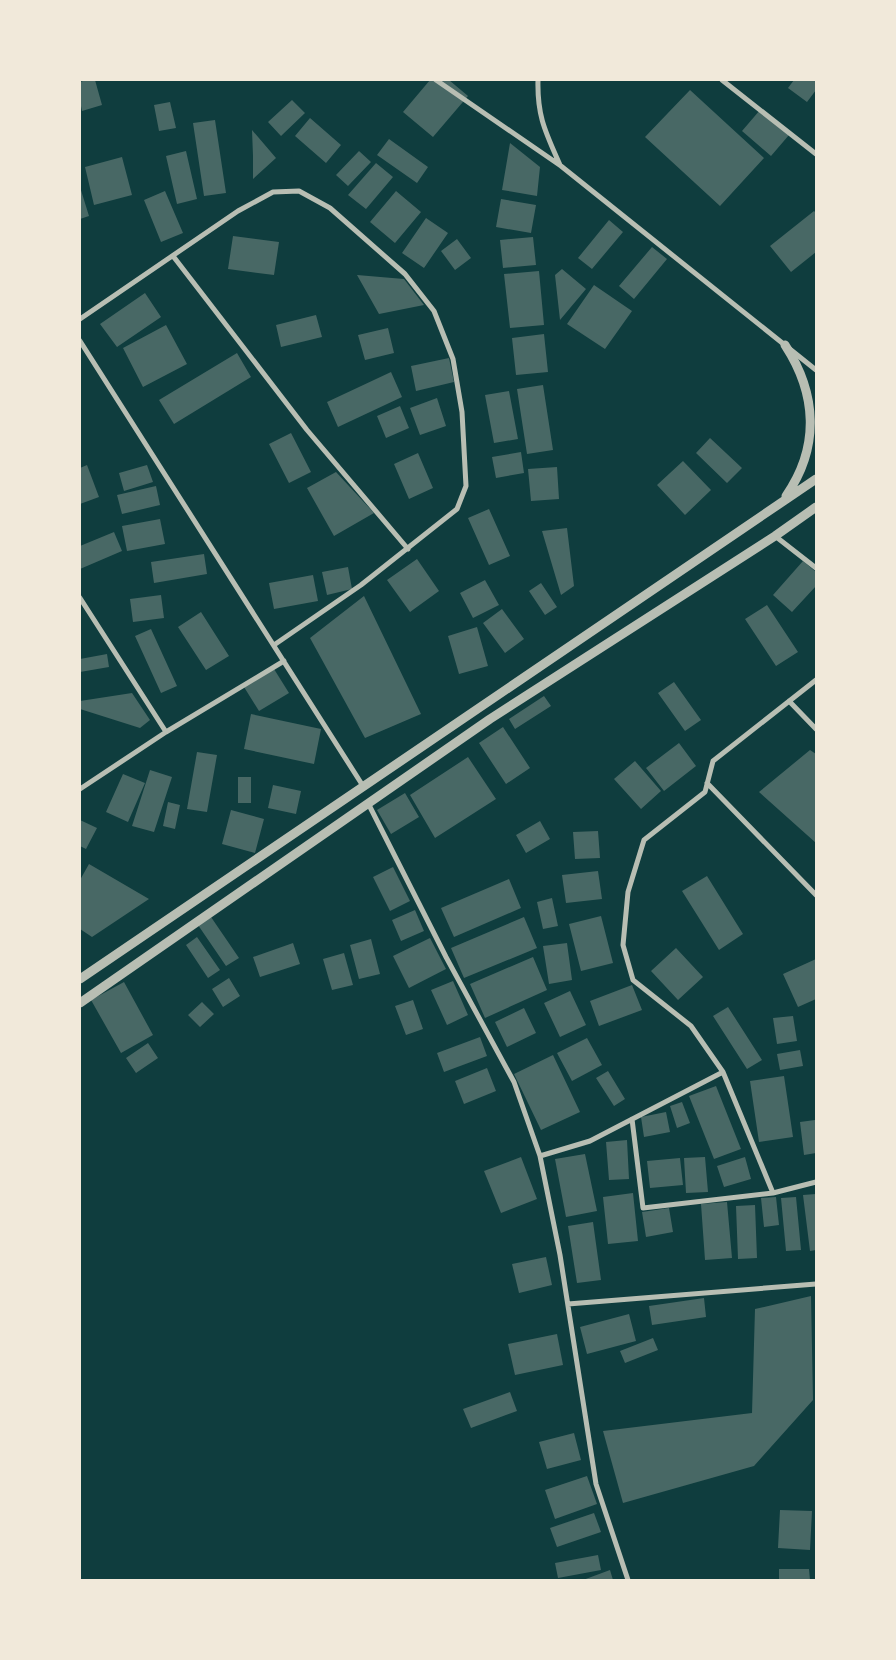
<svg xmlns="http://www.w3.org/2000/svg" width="896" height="1660" viewBox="0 0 896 1660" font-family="Cabin,sans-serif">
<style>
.building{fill:#486865}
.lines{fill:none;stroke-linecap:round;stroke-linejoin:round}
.minor{stroke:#b8beb3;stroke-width:5}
.tertiary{stroke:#b8beb3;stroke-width:9}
</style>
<rect width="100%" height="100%" fill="#0f3d3e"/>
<path class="building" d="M86 80H95L102 105 82 111 80 101V82Z
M430 80H449L468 96 433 137 403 112Z
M794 80H816V90L807 102 788 88Z
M690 90 764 158 720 206 645 137Z
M292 100 305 113 281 136 268 122Z
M170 102 176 128 159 131 154 105Z
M760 110 789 135 771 156 742 131Z
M310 118 341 145 326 163 295 136Z
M215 120 226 193 204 196 193 123Z
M252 130 276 158 253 179V156Z
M389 139 428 167 417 183 377 155Z
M510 143 540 167 537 196 502 190Z
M186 151 197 199 177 204 166 156Z
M359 151 371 162 348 186 336 175Z
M122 157 132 195 94 205 85 167Z
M376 163 393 177 366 209 348 195Z
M80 187 89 216 80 219Z
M165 191 183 233 161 242 144 200Z
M396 191 421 212 395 243 370 222Z
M501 199 536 205 531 233 496 227Z
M814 211 816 213V252L791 272 770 246Z
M426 218 448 233 424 268 402 253Z
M609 220 623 232 592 269 578 258Z
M233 236 279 242 274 275 228 269Z
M533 237 536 265 503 268 500 240Z
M457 239 471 258 455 270 441 251Z
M652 247 667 259 634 299 619 286Z
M562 269 586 289 560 320 555 275Z
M539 271 544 325 510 328 504 274Z
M357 275 404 279 424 305 379 314Z
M594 285 632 311 605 349 567 324Z
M145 293 161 317 117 347 100 324Z
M316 315 322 337 281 347 276 325Z
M166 325 187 364 143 387 123 348Z
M388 328 394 353 365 360 358 335Z
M544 334 548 372 516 375 512 338Z
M237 353 251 377 174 424 159 400Z
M449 358 454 382 416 391 411 366Z
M391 372 402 397 338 427 327 402Z
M543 385 553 450 527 454 517 389Z
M509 391 518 439 494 443 485 395Z
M437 398 446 426 420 435 410 408Z
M400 406 409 428 386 438 377 416Z
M291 433 311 472 289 483 269 444Z
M710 438 742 468 727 483 696 453Z
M521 452 524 473 496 478 492 457Z
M418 453 433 488 409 499 394 464Z
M683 461 711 490 685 515 657 485Z
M87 465 99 497 80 504V468Z
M147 465 153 482 124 491 119 473Z
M557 467 559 499 531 501 528 469Z
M336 472 374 513 334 536 307 488Z
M156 486 160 505 122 514 117 495Z
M489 509 510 556 489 565 468 518Z
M160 519 165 544 127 551 122 526Z
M567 528 574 586 561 595 542 531Z
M114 532 122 551 80 569V546Z
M204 554 207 574 154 583 151 562Z
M417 559 439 591 410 612 387 580Z
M803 561 816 572V586L792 612 773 595Z
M348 567 352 589 327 595 322 572Z
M313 575 318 601 274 609 269 583Z
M485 580 499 605 473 618 460 593Z
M541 583 557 607 545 615 529 591Z
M161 595 164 618 133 622 130 599Z
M364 596 421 714 365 738 310 638Z
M767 605 798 652 776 666 745 619Z
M502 609 524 639 505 653 483 623Z
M201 612 229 656 206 670 178 627Z
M477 627 488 666 459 674 448 636Z
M151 629 177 686 161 693 135 636Z
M107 654 109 667 80 672V659Z
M274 669 289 693 259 711 244 687Z
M674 682 701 720 685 731 658 693Z
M132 693 150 720 140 728 80 709V701Z
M544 696 551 706 515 729 509 719Z
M251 714 321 729 314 764 244 749Z
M503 727 530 768 506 784 479 743Z
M679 743 696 766 664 791 646 768Z
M810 750 816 754V843L759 792Z
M197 752 217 755 207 812 187 809Z
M468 757 496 799 435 838 410 795Z
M635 761 661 791 641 809 614 779Z
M150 770 172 777 154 832 132 826Z
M123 774 145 783 128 822 106 812Z
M238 777H251V803H238Z
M273 785 301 791 296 814 268 808Z
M405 793 419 817 391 834 377 810Z
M168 802 180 805 175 829 163 826Z
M231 810 264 819 255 853 222 844Z
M80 820 97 828 86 849 80 846Z
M540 821 550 839 526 853 516 835Z
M598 831 600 858 575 859 573 832Z
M89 864 149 899 92 937 80 929V880Z
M393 867 410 901 390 911 373 877Z
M598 871 602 899 566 903 562 875Z
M707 876 743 934 719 950 682 891Z
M509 879 521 908 454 937 441 908Z
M552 898 558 926 543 929 537 902Z
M415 910 424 931 401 941 392 920Z
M601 916 613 963 581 971 569 924Z
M211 917 239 958 226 966 198 925Z
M524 917 537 948 464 978 451 948Z
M197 937 220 970 208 978 186 945Z
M430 938 446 969 409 988 393 956Z
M371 939 380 974 359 979 350 945Z
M293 943 300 964 260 977 253 957Z
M567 943 572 980 549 984 543 946Z
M676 948 703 977 678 1000 651 971Z
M344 953 353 985 332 990 323 959Z
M533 957 547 990 485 1018 470 984Z
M816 959V999L798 1007 783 974Z
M229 978 240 996 223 1007 212 989Z
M453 981 468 1015 447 1025 431 990Z
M124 982 153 1035 121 1053 91 1000Z
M632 985 642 1010 599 1026 590 1001Z
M570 991 586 1025 560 1037 544 1003Z
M413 1000 423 1029 406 1035 395 1006Z
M202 1002 214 1014 200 1027 188 1015Z
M728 1007 762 1060 747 1069 713 1016Z
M524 1008 536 1033 507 1047 495 1022Z
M793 1016 797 1041 777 1044 773 1018Z
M480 1037 487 1056 444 1072 437 1053Z
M587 1038 602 1065 572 1081 557 1053Z
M148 1043 158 1058 136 1073 126 1058Z
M800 1050 803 1066 780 1070 777 1054Z
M553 1055 580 1112 541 1130 514 1074Z
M487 1068 496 1091 464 1104 455 1081Z
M608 1071 625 1099 614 1106 596 1078Z
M784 1076 793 1137 759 1142 750 1081Z
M716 1086 741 1149 714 1159 689 1096Z
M682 1102 690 1123 677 1128 670 1106Z
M666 1112 670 1132 644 1137 641 1117Z
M815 1120 816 1153 804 1155 800 1122Z
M627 1140 629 1179 609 1180 606 1142Z
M585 1154 597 1211 566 1217 555 1159Z
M521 1157 537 1199 501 1213 484 1171Z
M705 1157 708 1192 686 1193 684 1158Z
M745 1157 751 1179 724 1187 717 1166Z
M680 1158 683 1185 650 1188 647 1161Z
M633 1193 638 1241 608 1244 603 1197Z
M816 1194V1250L810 1251 803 1195Z
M776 1197 779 1225 764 1227 761 1198Z
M796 1197 801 1250 786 1251 781 1198Z
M727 1202 732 1258 705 1260 701 1204Z
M755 1205 757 1258 738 1259 736 1206Z
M669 1208 673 1232 646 1237 642 1212Z
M593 1222 601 1280 577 1283 568 1226Z
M546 1257 552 1285 519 1293 512 1264Z
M811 1296 813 1400 754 1466 623 1503 603 1431 752 1413 755 1309Z
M704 1298 706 1317 652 1325 649 1306Z
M629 1314 636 1341 587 1354 580 1327Z
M557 1334 563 1365 515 1375 508 1344Z
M653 1338 658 1350 625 1363 620 1351Z
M510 1392 517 1411 471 1428 463 1409Z
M574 1433 581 1460 547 1469 539 1442Z
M587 1476 597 1504 555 1519 545 1490Z
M780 1510 812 1511 810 1550 778 1548Z
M594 1513 601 1532 557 1547 550 1528Z
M598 1555 601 1570 558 1578 555 1563Z
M779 1569H809L810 1580H779Z
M610 1570 613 1580H583Z"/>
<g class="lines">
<path class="minor" d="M436 80 561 166 816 370
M538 80C537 117 546 133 560 165
M722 80 816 154
M173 256 307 430 408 549
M80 319 238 211 273 192 299 191 330 208 405 274 434 311 453 359 462 412 466 486 457 509 361 585 274 645
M80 341 363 786
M775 536 816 568
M80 598 166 732
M789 701 816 729
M707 783 816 895
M80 789 166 732 284 661
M369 805 446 957 514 1082 540 1156 560 1255 596 1484 628 1580
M723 1072 773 1193 816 1182
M632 1119 643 1208 773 1193
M540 1156 590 1141 723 1072 691 1026 633 980 623 945 628 892 644 840 705 792 713 761 816 680
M568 1304 816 1284"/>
<path class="tertiary" d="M785 345C817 394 820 447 786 496
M80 979 816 479
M80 1003 490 719 775 536 816 507"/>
</g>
<rect width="896" height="1660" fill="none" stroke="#f1e9da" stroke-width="162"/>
</svg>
